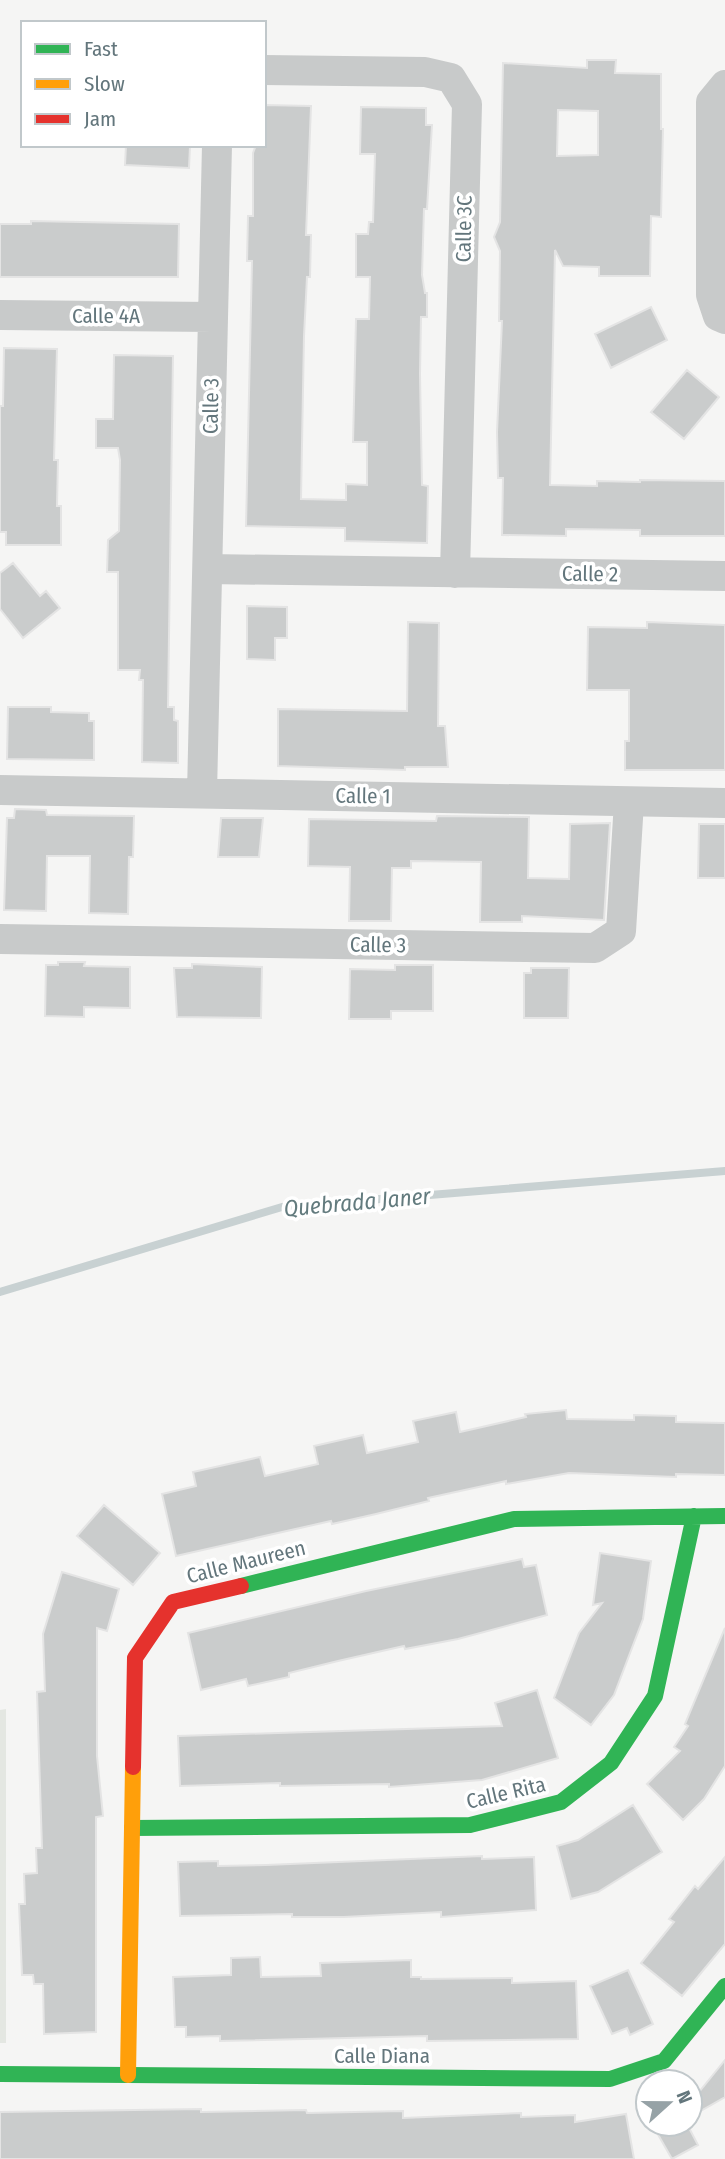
<svg xmlns="http://www.w3.org/2000/svg" width="725" height="2159" viewBox="0 0 725 2159" font-family="'Fira Sans Condensed',sans-serif">
<style>
.green{fill:#e4e7e2}
.lines{fill:none;stroke-linecap:round;stroke-linejoin:round}
.stream{stroke:#c8d1d2;stroke-width:8}
.building{fill:#cacccc;stroke:#e4e4e4;stroke-width:2;fill-rule:evenodd}
.street{stroke:#c8caca;stroke-width:30}
.fast{stroke:#30b455;stroke-width:16}
.slow{stroke:#ff9f0a;stroke-width:16}
.jam{stroke:#e5322d;stroke-width:16}
.labels{text-anchor:middle;dominant-baseline:central;stroke-width:7;stroke-linejoin:round;paint-order:stroke}
.street-label{font-size:21px;fill:#63767c;stroke:#fff}
.water-label{font-size:23px;font-style:italic;fill:#637b7e;stroke:#fff}
</style>
<rect width="100%" height="100%" fill="#f5f5f4"/>
<path class="green" d="M6 1709V2043H0V1710Z"/>
<g class="lines">
<path class="stream" d="M0 1292 282 1207 725 1171"/>
</g>
<path class="building" d="M587 60H616L615 73 661 74V129H663L661 217 651 216 650 276H599V267L563 266 555 250 550 485 597 486V481L640 482V480L725 481V536H640V530L566 529V536L502 535 503 478H498L497 432 502 321H499L500 251 494 237 500 222 503 63 587 68ZM558 110 598 111V155L557 156Z
M264 105 311 106 306 235H311L310 277H307L304 336 301 499 346 500V484L367 485V442H353L356 319H369L370 277H356V234H368L369 222H373L375 154H360L361 107 426 108V125H432L427 209H424L422 275 425 293H427V317H421L420 374 422 485 428 486 427 543 345 541V528L246 526 252 261H247L248 216H253V153L256 145H264Z
M126 145 190 146 189 168 125 165Z
M31 221 179 224 178 277H0V224H31Z
M651 307 667 340 611 368 595 334Z
M4 348 57 349 54 460H58L57 506H61V545H6V532H0V406H3Z
M114 355 173 356 168 707H174V720L178 721V763L142 762 143 680H139L140 670H118V572H107L108 540 119 531 120 460 118 448H96V419H113Z
M687 370 719 397 684 439 651 412Z
M13 563 40 596 46 591 60 608 23 638 0 609V573Z
M247 606 287 607V638H275V660L247 659Z
M408 622 439 623 438 726H445L448 767H405V770L278 766V709L407 711Z
M647 622 725 625V770H625V741H629V690H587L588 627 647 628Z
M8 707H51V712L89 713V721H94V760L7 759Z
M15 809 46 810 47 815 134 816 133 857H129L128 914 89 913 90 856H47L46 911 4 910 7 818H14Z
M437 816 529 817 528 878 569 879 570 824 610 823 604 920 522 916V922H480L481 862 411 861V868H392L391 921H349L350 867 308 866 309 819 436 821Z
M221 818H263L259 857H218Z
M699 824H725V878H698Z
M58 962H85L84 966 130 967V1008L84 1007V1017L45 1016 46 965H58Z
M192 964 262 967 261 1018 177 1017 174 968H192Z
M395 965H433V1011H391V1019H349L350 969 395 970Z
M531 968H569L568 1018H524V973H531Z
M566 1410 567 1419 634 1420V1415L676 1416V1422L725 1423V1475L676 1474V1477L569 1473 506 1484V1481L428 1498 429 1501 376 1514 332 1524 331 1521 176 1556 162 1494 196 1486 193 1472 260 1457 265 1476 318 1464 314 1446 363 1435 367 1453 418 1442 413 1421 456 1412 460 1432 526 1417 525 1414Z
M104 1505 160 1553 133 1585 77 1536Z
M600 1553 651 1561 643 1619 614 1695 591 1725 554 1698 579 1633 602 1603 593 1605Z
M522 1559 524 1567 536 1565 547 1615 458 1639 405 1649 404 1646 338 1661 289 1673V1677L248 1686 246 1679 201 1690 188 1633 366 1591Z
M62 1572 119 1589 107 1631 97 1628V1756L103 1816 96 1817V2032L44 2034 43 1984H34L33 1975H22L19 1904H25L24 1874 37 1873 36 1848H42L37 1692 45 1691 43 1634Z
M725 1628V1766L704 1799 683 1820 647 1784 680 1751 674 1747 688 1726 685 1724Z
M537 1690 558 1758 482 1780 389 1787V1784L280 1786V1783L180 1786 178 1736 502 1726 495 1703Z
M633 1805 662 1852 598 1892 571 1899 557 1846 578 1840Z
M482 1856V1859L534 1857 536 1910 441 1917V1912L344 1917H292V1914L180 1916 178 1862 218 1861V1866L266 1865Z
M725 1857V1944L682 1996 641 1963 674 1922 669 1919 695 1886 698 1889Z
M260 1957 261 1977 321 1976 320 1963 411 1960V1977H421V1979L512 1978V1983L576 1981 578 2039 427 2041V2036L220 2041V2036L186 2037V2027H175L173 1977 231 1975V1958Z
M628 1970 653 2024 630 2035 627 2028 612 2034 590 1986Z
M725 2060V2097L690 2117V2103Z
M201 2109V2112L306 2110 307 2113 403 2111V2118L521 2113V2117L575 2115V2122L626 2114 634 2159H0V2112Z
M652 2124H687L698 2145 672 2159Z"/>
<g class="lines">
<path class="street" d="M264 70 425 72 451 78 467 104 455 573
M725 85 711 102V295L718 316 725 319
M0 315 213 317
M208 569 725 576
M0 790 725 803
M202 793 217 145
M0 939 595 948 621 931 629 802"/>
<path class="fast" d="M241 1586 514 1519 725 1516
M132 1828 470 1825 561 1802 611 1763 655 1696 694 1516
M0 2074 610 2079 664 2061 725 1986"/>
<path class="slow" d="M128 2075 133 1767"/>
<path class="jam" d="M133 1767 135 1658 173 1602 241 1586"/>
</g>
<g class="labels">
<g class="street-label">
<text transform="translate(464 229) rotate(-89)">Calle 3C</text>
<text x="106" y="316">Calle 4A</text>
<text transform="translate(211 406) rotate(-89)">Calle 3</text>
<text transform="translate(590 574) rotate(1)">Calle 2</text>
<text transform="translate(363 796) rotate(1)">Calle 1</text>
<text transform="translate(378 945) rotate(1)">Calle 3</text>
<text transform="translate(246 1562) rotate(-14)">Calle Maureen</text>
<text transform="translate(506 1793) rotate(-13)">Calle Rita</text>
<text x="382" y="2056">Calle Diana</text>
</g>
<g class="water-label">
<text transform="translate(357 1202) rotate(-5)">Quebrada Janer</text>
</g>
</g>
<rect x="21" y="21" width="245" height="126" fill="#ffffff" stroke="#c1c8cb" stroke-width="2"/>
<rect x="35" y="44" width="35" height="10" fill="#30b455" stroke="#c1c8cb" stroke-width="2"/>
<text x="84" y="56" font-size="21" fill="#63767c">Fast</text>
<rect x="35" y="79" width="35" height="10" fill="#ff9f0a" stroke="#c1c8cb" stroke-width="2"/>
<text x="84" y="91" font-size="21" fill="#63767c">Slow</text>
<rect x="35" y="114" width="35" height="10" fill="#e5322d" stroke="#c1c8cb" stroke-width="2"/>
<text x="84" y="126" font-size="21" fill="#63767c">Jam</text>
<g transform="translate(669 2103) rotate(69)"><circle r="33" fill="#ffffff" stroke="#c1c8cb" stroke-width="2"/>
<path d="M0-5L12 26L0 18L-12 26Z" fill="#96a2a6"/>
<text y="-10" font-size="19" font-weight="bold" text-anchor="middle" fill="#63767c">N</text>
</g>
</svg>
